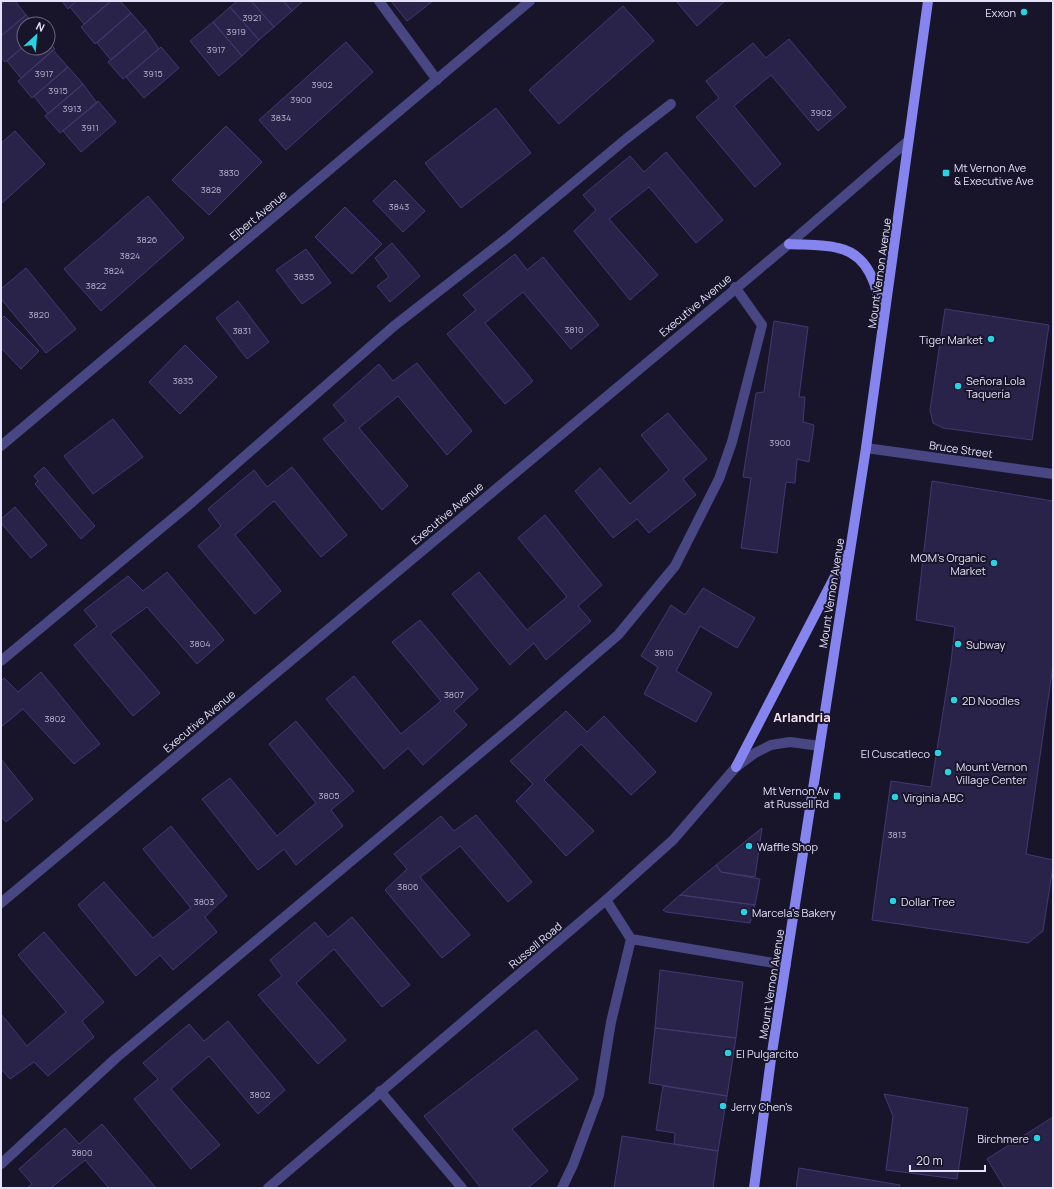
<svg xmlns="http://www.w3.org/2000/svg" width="1054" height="1189" viewBox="0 0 1054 1189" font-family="Manrope,sans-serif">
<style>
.building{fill:#2a2349;stroke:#433872}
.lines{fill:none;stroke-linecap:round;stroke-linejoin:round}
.service{stroke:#484683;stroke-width:10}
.minor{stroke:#484683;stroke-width:10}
.tertiary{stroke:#484683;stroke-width:10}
.secondary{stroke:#8685ef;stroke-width:10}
.poi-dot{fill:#26d3e3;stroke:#18152a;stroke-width:1.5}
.labels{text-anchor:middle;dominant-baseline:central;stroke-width:4;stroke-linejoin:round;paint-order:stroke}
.number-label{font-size:9px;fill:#b6b2ce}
.poi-label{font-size:11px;fill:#e4e2fb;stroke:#18152a;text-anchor:start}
.street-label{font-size:11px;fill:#e4e2fb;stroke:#18152a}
.quarter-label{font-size:13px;font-weight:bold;fill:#fbe4f3;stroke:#18152a}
</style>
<rect width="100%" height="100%" fill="#18152a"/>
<path class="building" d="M5 1H15L26 15 1 36V4Z
M62 1H76L68 9Z
M76 1H111L84 24 70 7Z
M111 1H120L131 13 95 44 81 27Z
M237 1H251L274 27 259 40 230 7Z
M251 1H283L292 11 274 27Z
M283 1H303L292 11Z
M391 1H433L407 21Z
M676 1H725L697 26Z
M623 6 654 41 559 124 529 90Z
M230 7 259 40 242 56 213 22Z
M131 13 146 30 111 60 97 43Z
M26 15 34 24H24V46L5 62 1 57V36Z
M213 22 242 56 219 76 190 41Z
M146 30 159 49 123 79 108 62Z
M789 39 846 107 818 131 771 75 734 106 781 164 755 187 696 117 719 98 706 81 753 43 766 58Z
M48 40 55 49 21 78 7 61 24 46V48H48Z
M346 42 373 72 286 150 259 120Z
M161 47 179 68 144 98 126 77Z
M53 50 68 67 32 98 18 81Z
M68 67 83 84 48 114 34 96Z
M83 84 97 103 60 133 45 116Z
M98 101 116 122 81 152 63 131Z
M496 108 531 153 461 208 425 163Z
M226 126 262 162 209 215 172 180Z
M15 131 45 164 1 204V143Z
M666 152 723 220 696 243 649 187 609 219 658 275 630 300 574 231 596 210 583 195 630 156 644 172Z
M395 180 425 211 403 232 373 201Z
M148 196 184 238 101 311 64 269Z
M345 207 382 244 352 274 315 237Z
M392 243 420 276 390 302 377 286 389 277 375 258Z
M306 249 331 283 302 304 276 270Z
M515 254 527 270 543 257 599 325 571 349 523 292 485 323 533 381 505 404 447 334 476 310 463 295Z
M26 268 76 329 46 353 1 299V289Z
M238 301 269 342 247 359 216 318Z
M945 309 1049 325 1032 440 943 428 933 423 930 410Z
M4 316 39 351 21 369 1 348V319Z
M774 321 808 327 799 397H805L803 422 814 425 809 462 797 459 795 483 786 482 777 553 741 548 751 478 743 477 756 393 764 392Z
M185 345 217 377 180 414 149 382Z
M417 363 472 431 447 455 398 396 359 428 408 486 382 510 323 439 346 421 333 405 379 364 393 381Z
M668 413 707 459 683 479 696 495 649 533 637 519 613 538 575 491 600 468 630 504 669 470 641 435Z
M113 419 143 457 93 494 64 456Z
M44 467 95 526 81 539 35 484 38 481 34 476Z
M292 467 347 535 321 557 274 501 235 535 281 591 255 614 198 546 221 526 208 509 254 470 267 487Z
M932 481 1053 501V665L1026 854 1053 860V866L1043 931 1028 943 872 920 891 781 931 787 951 662 955 627 916 620Z
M15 507 47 545 31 558 1 523V519Z
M545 515 602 585 578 606 591 621 546 660 534 643 510 665 452 594 479 572 527 630 567 597 518 538Z
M167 572 224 640 197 664 147 607 110 634 160 693 133 716 74 645 97 626 84 610 128 576 143 591Z
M703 588 755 618 737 648 700 626 676 671 712 693 696 722 644 694 658 667 641 656 671 605 685 615Z
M420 620 478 689 454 711 467 725 423 765 408 748 384 769 326 699 354 676 401 734 441 701 392 642Z
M41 672 100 744 74 764 23 709 1 727V681L4 678 18 692Z
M566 711 587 732 604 716 656 772 631 795 581 744 544 780 594 831 566 856 516 801 533 784 510 761Z
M296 721 354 791 331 810 343 826 296 865 284 849 258 870 202 799 230 778 277 836 316 803 269 744Z
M1 759 33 799 6 822 1 816Z
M476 815 532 882 508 902 460 846 420 877 470 935 442 958 385 890 407 869 394 854 441 816 454 831Z
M171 826 227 896 205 917 217 932 173 970 160 955 136 976 78 905 104 882 153 938 191 908 143 849Z
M762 828 755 877 721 872 716 865Z
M716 865 721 872 760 879 755 905 680 895Z
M680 895 755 905 750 923 666 912 663 910Z
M352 917 410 985 382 1007 334 949 296 983 346 1040 318 1064 258 995 282 976 270 960 315 922 328 937Z
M44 932 104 1002 82 1021 94 1037 48 1076 34 1062 10 1079 1 1069V1014L27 1046 66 1012 18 955Z
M660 970 743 982 736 1038 655 1028Z
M228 1021 285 1090 258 1114 209 1056 171 1089 220 1145 191 1169 134 1099 158 1079 143 1063 189 1024 204 1041Z
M655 1028 736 1038 727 1096 649 1083Z
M536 1030 578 1079 512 1129 548 1171 528 1188H481L424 1116Z
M663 1086 727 1096 718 1151 674 1144 675 1133 656 1130Z
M884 1094 968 1108 957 1179 886 1170 893 1116Z
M1053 1117V1188H1005L987 1159Z
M102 1124 156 1188H109L85 1160 51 1188H27L32 1184 19 1169 65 1128 79 1144Z
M622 1136 718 1151 713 1188H614Z
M799 1168 900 1185 899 1188H796Z"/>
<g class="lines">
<path class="service" d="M379 1 437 80
M1 661 190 504 394 326 507 238 626 139 671 104
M606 900 631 939 786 965
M380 1091 462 1188
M1 1164 116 1058 516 723 618 635 675 566 719 479 732 442 762 325 735 287
M562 1188 573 1165 599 1095 611 1022 631 939"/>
<path class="minor" d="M1 446 530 1
M866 448 1053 474
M1 903 789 244 908 141"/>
<path class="tertiary" d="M268 1188 606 900 673 840 736 767 755 753 771 745 790 742 820 746"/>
<path class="secondary" d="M789 244C805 245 823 244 838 248 871 255 879 291 881 319
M736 767 846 555
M754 1188 771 1059 866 448 928 1"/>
</g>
<g class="poi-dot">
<circle cx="1024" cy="12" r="4"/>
<rect x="942" y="169" width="8" height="8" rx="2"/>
<circle cx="991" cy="339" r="4"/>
<circle cx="958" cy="386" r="4"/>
<circle cx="994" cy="563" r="4"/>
<circle cx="958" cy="644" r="4"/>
<circle cx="954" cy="700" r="4"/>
<circle cx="938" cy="753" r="4"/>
<circle cx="948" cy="772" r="4"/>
<rect x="833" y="792" width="8" height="8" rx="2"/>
<circle cx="895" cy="797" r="4"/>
<circle cx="749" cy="846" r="4"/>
<circle cx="893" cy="901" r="4"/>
<circle cx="744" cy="912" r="4"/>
<circle cx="728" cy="1053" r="4"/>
<circle cx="723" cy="1106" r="4"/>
<circle cx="1037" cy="1138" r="4"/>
</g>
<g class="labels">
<g class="number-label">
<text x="252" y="17">3921</text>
<text x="236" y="31">3919</text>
<text x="216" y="49">3917</text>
<text x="44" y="73">3917</text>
<text x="153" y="73">3915</text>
<text x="322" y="84">3902</text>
<text x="58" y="90">3915</text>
<text x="301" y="99">3900</text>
<text x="72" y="108">3913</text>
<text x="821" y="112">3902</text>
<text x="281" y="117">3834</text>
<text x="90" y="127">3911</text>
<text x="229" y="172">3830</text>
<text x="211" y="189">3828</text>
<text x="399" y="206">3843</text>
<text x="147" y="239">3826</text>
<text x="130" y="255">3824</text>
<text x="114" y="270">3824</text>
<text x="304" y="276">3835</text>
<text x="96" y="285">3822</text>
<text x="39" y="314">3820</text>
<text x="574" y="329">3810</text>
<text x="242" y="330">3831</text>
<text x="183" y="380">3835</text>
<text x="780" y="442">3900</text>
<text x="200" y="643">3804</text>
<text x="664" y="652">3810</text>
<text x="454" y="694">3807</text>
<text x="55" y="718">3802</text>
<text x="329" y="795">3805</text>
<text x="897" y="834">3813</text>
<text x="408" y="886">3806</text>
<text x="204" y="901">3803</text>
<text x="260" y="1094">3802</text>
<text x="82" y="1152">3800</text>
</g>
<g class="poi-label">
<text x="1016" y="12" text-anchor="end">Exxon</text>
<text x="954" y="167">Mt Vernon Ave<tspan x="954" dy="13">&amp; Executive Ave</tspan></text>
<text x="983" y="339" text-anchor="end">Tiger Market</text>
<text x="966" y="380">Señora Lola<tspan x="966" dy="13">Taquería</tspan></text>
<text x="986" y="557" text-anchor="end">MOM's Organic<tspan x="986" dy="13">Market</tspan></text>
<text x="966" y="644">Subway</text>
<text x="962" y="700">2D Noodles</text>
<text x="930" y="753" text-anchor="end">El Cuscatleco</text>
<text x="956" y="766">Mount Vernon<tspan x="956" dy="13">Village Center</tspan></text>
<text x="829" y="790" text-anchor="end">Mt Vernon Av<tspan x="829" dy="13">at Russell Rd</tspan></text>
<text x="903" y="797">Virginia ABC</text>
<text x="757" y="846">Waffle Shop</text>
<text x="901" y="901">Dollar Tree</text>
<text x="752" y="912">Marcela's Bakery</text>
<text x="736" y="1053">El Pulgarcito</text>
<text x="731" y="1106">Jerry Chen's</text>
<text x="1029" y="1138" text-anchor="end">Birchmere</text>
</g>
<g class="street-label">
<text transform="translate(258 215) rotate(-40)">Elbert Avenue</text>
<text transform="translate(879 273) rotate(-82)">Mount Vernon Avenue</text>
<text transform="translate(695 305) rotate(-40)">Executive Avenue</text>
<text transform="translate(961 449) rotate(8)">Bruce Street</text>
<text transform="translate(447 513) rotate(-40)">Executive Avenue</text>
<text transform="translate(831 593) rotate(-81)">Mount Vernon Avenue</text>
<text transform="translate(199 721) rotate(-40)">Executive Avenue</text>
<text transform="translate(535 945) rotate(-40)">Russell Road</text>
<text transform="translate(771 984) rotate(-81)">Mount Vernon Avenue</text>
</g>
<g class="quarter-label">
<text x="802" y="717">Arlandria</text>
</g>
</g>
<rect width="1054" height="1189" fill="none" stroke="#e4e2fb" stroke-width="4"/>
<g transform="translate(36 36) rotate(26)"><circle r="19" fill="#18152a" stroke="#6a677e"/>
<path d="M0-3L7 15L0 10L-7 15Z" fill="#26d3e3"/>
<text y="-6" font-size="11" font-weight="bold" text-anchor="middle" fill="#e4e2fb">N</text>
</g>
<path d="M910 1165v6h75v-6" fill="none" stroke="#e4e2fb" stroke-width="2"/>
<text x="916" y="1165" font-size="12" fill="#e4e2fb" stroke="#18152a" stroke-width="3" paint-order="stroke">20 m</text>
</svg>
